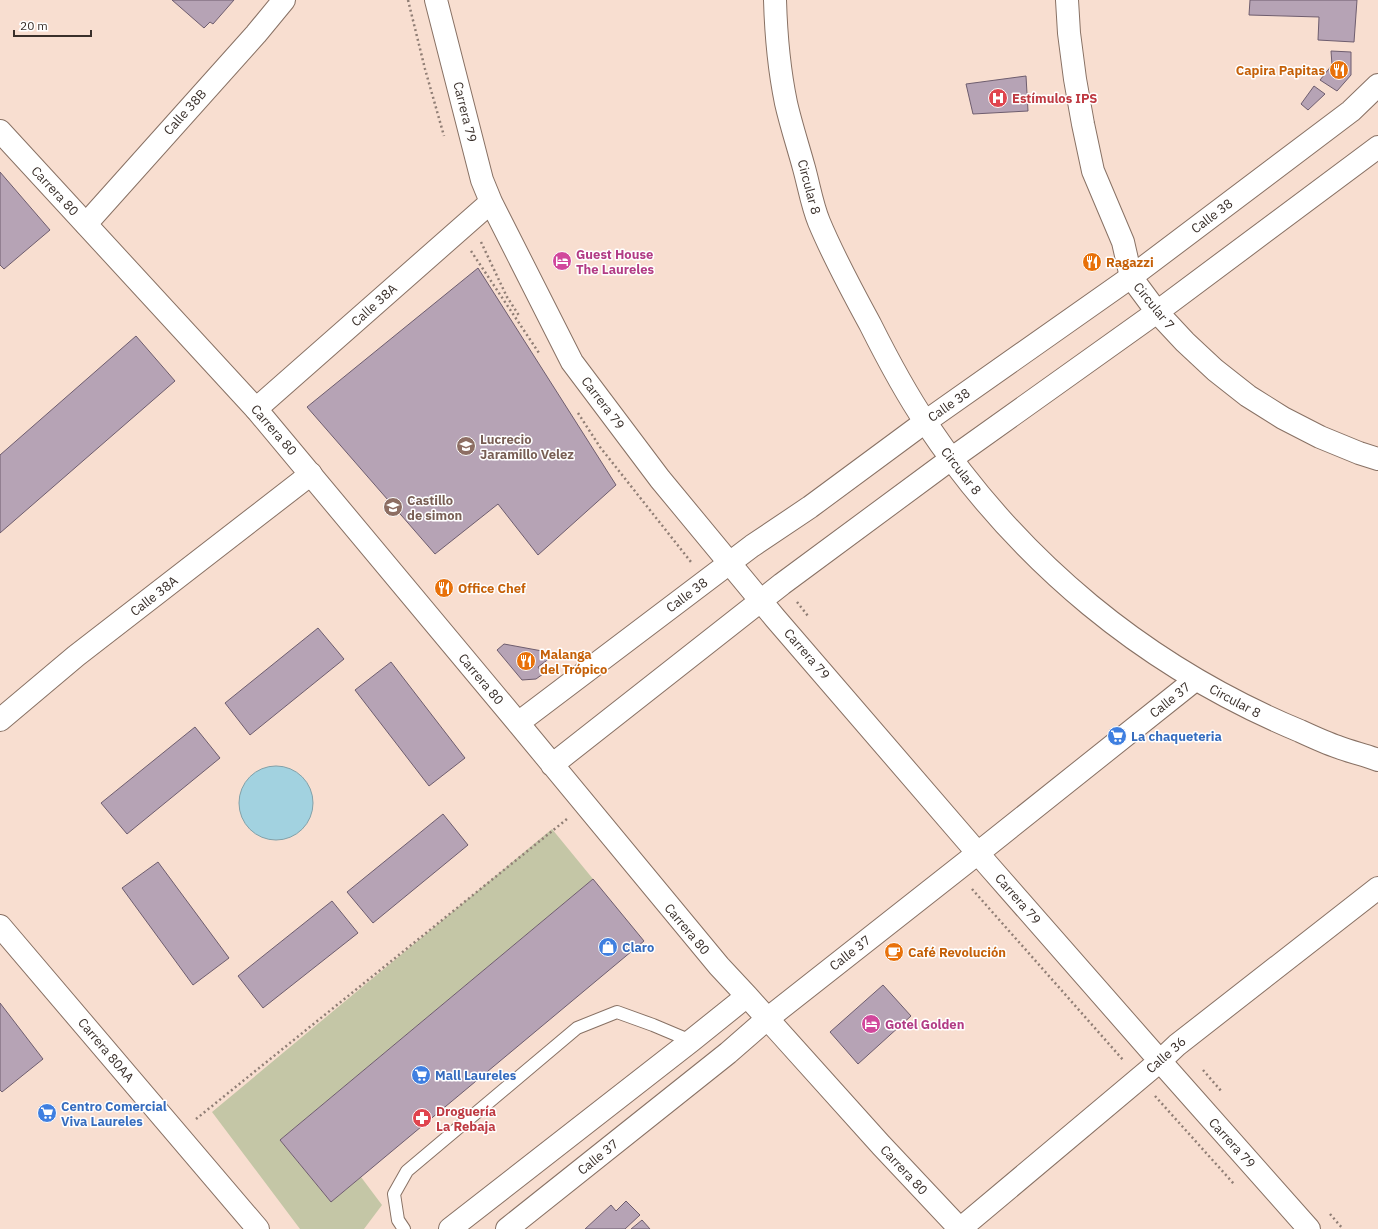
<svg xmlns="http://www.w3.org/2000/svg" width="1378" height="1229" viewBox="0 0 1378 1229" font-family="'IBM Plex Sans',sans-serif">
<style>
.green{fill:#c4c6a6}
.water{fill:#a2d2e0;stroke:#82a1a9}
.building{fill:#b6a3b5;stroke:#6e5d6e}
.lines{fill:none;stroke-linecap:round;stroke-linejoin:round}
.lane-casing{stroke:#887164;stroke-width:14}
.street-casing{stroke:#887164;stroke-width:24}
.secondary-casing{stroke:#887164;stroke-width:24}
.path{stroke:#907e75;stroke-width:2.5;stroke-dasharray:2 3;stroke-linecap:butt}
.lane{stroke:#fff;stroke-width:12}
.street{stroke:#fff;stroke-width:22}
.secondary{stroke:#fff;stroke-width:22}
.labels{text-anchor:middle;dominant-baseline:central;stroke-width:3;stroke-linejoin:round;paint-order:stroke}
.food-label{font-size:13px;font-weight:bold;fill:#c56008;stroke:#fff;text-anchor:start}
.health-label{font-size:13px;font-weight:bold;fill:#be3a42;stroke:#fff;text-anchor:start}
.street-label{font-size:13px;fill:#392f2a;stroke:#fff}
.hotel-label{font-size:13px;font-weight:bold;fill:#b23c85;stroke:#fff;text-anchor:start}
.education-label{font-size:13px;font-weight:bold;fill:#785e54;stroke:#fff;text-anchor:start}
.shop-label{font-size:13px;font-weight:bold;fill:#366cbe;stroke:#fff;text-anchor:start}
</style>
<rect width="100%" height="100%" fill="#f8ded0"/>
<path class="green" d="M552 829 593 879 280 1140 331 1202 361 1177 382 1205 364 1229H300L212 1112Z"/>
<path class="water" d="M239 803a37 37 0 1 1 74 0a37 37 0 1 1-74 0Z"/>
<path class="building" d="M172 0H234L213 24 210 22 204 28Z
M1250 0H1357L1354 42 1318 40 1319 17 1249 15Z
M1331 51 1351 52V75L1337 91 1320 80 1332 65Z
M1026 76 1028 111 973 114 966 84Z
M1314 86 1325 94 1308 110 1301 104Z
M0 172 50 230 4 269 0 265Z
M478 268 616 485 538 555 498 504 435 554 307 407Z
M136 336 175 381 0 533V455Z
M318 628 344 659 250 735 225 703Z
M504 644 553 653 554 655 538 667 543 674 536 679 522 680 497 650Z
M391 662 465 758 429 786 355 690Z
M195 727 220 758 127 834 101 803Z
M443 814 468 845 373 923 347 892Z
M158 862 229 958 193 985 122 888Z
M593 879 644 941 331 1202 280 1140Z
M332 901 358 933 263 1008 238 976Z
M883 985 911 1016 858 1064 830 1032Z
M0 1003 43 1059 2 1092 0 1090Z
M626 1201 640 1215 625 1229H585L611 1205 616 1211Z
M642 1220 650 1229H631Z"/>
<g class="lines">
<g class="lane-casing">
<path id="lane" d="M404 1229 398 1220 394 1194 407 1171 577 1028 617 1012 653 1025 691 1041"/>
</g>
<g class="street-casing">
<path id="street" d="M436 0 482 180 491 202 572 362 660 479 775 618 988 865 1160 1061 1309 1229
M775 0C776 35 779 69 786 103 791 125 798 146 804 168 809 186 812 205 819 222 834 258 852 291 870 324 887 358 905 392 926 423 1019 562 1146 667 1300 731 1313 737 1326 743 1338 747 1351 752 1365 755 1378 760
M1067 0 1069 33 1075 79 1083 124 1093 171 1123 242 1131 277 1157 312 1185 342 1215 370 1248 396 1283 418 1320 437 1359 453 1378 459
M86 224 256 34 284 0
M256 409 491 202
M0 720 76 656 311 474
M0 926 258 1229
M767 1019 978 853 1195 680
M960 1229 1160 1061 1177 1045 1378 888"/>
</g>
<g class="secondary-casing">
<path id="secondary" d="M0 131 256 409 518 723 719 966 747 996 881 1145 960 1229
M518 723 752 546 810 507 925 422 1131 277 1351 111 1378 85
M552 765 782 584 951 459 1157 312 1378 147
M450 1229 691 1041 747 996
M507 1229 728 1053 767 1019"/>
</g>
<path class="path" d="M408 0 425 69 444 136
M481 242 507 297 520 317
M471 251 539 353
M578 413 600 447 691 562
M797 602 808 616
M972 889 1124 1061
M1203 1070 1222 1092
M1155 1096 1234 1184
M196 1119 567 819
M1330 1214 1343 1229"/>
<use href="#lane" class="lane"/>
<use href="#street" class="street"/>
<use href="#secondary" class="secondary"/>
</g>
<defs>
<g id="restaurant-disc" transform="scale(1)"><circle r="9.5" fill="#e8710a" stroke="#fff"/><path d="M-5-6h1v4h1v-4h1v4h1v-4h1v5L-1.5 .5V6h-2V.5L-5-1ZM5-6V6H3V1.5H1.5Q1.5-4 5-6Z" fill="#fff"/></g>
<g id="hospital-disc" transform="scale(1)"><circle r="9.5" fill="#e0444e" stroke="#fff"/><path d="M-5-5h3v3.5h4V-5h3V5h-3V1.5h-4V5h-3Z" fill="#fff"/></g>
<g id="hotel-disc" transform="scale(1)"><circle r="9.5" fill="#d1479c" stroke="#fff"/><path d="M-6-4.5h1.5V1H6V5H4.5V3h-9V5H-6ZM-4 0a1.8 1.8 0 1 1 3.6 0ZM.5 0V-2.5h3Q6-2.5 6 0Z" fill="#fff"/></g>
<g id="school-disc" transform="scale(1)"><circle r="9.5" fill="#8d6e63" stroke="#fff"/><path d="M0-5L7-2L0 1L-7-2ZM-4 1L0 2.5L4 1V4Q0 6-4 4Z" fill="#fff"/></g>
<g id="supermarket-disc" transform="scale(1)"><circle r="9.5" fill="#3f7fe0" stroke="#fff"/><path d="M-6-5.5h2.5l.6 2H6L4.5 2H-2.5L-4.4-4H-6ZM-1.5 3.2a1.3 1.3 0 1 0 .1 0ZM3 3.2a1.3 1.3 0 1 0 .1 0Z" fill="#fff"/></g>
<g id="shop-disc" transform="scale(1)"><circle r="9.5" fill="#3f7fe0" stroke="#fff"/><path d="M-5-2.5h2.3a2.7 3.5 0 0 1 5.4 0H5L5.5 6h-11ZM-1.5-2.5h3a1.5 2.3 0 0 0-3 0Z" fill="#fff"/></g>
<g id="cafe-disc" transform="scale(1)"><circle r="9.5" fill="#e8710a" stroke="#fff"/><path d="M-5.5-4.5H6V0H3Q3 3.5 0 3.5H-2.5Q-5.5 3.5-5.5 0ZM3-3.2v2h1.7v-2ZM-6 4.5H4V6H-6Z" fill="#fff"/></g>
<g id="pharmacy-disc" transform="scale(1)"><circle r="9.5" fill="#e0444e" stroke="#fff"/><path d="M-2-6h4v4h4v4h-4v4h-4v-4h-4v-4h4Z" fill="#fff"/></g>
</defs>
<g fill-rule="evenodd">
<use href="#restaurant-disc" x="1339" y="70"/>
<use href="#hospital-disc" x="998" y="98"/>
<use href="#hotel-disc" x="562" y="261"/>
<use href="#restaurant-disc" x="1092" y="262"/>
<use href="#school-disc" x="466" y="446"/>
<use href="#school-disc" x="393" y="507"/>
<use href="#restaurant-disc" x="444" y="588"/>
<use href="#restaurant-disc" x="526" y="661"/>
<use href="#supermarket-disc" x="1117" y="736"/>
<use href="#shop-disc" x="608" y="947"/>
<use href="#cafe-disc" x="894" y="952"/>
<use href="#hotel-disc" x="871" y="1024"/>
<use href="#supermarket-disc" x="421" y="1075"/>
<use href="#supermarket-disc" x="47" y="1113"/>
<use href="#pharmacy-disc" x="422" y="1118"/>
</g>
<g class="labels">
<g class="food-label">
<text x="1325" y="70" text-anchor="end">Capira Papitas</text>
<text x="1106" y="262">Ragazzi</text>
<text x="458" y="588">Office Chef</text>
<text x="540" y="654">Malanga<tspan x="540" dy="15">del Trópico</tspan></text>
<text x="908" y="952">Café Revolución</text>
</g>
<g class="health-label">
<text x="1012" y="98">Estímulos IPS</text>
<text x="436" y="1111">Droguería<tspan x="436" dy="15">La Rebaja</tspan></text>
</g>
<g class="street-label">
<text transform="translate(185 112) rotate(-48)">Calle 38B</text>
<text transform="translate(465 112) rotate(76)">Carrera 79</text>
<text transform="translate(809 187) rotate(75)">Circular 8</text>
<text transform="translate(55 191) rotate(47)">Carrera 80</text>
<text transform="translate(1212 216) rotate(-37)">Calle 38</text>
<text transform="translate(374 305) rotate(-42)">Calle 38A</text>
<text transform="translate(1154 306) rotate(51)">Circular 7</text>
<text transform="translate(603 403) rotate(53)">Carrera 79</text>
<text transform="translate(949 405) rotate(-35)">Calle 38</text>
<text transform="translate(274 430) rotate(49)">Carrera 80</text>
<text transform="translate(961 471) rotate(52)">Circular 8</text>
<text transform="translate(687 595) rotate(-37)">Calle 38</text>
<text transform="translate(154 596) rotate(-38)">Calle 38A</text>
<text transform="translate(807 654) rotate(49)">Carrera 79</text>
<text transform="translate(481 679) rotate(50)">Carrera 80</text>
<text transform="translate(1170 700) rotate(-39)">Calle 37</text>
<text transform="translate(1235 701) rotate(28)">Circular 8</text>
<text transform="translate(1018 899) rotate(49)">Carrera 79</text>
<text transform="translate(687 929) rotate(50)">Carrera 80</text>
<text transform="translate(850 953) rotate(-38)">Calle 37</text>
<text transform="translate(106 1050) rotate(50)">Carrera 80AA</text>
<text transform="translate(1166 1055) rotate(-41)">Calle 36</text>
<text transform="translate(1232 1143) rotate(48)">Carrera 79</text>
<text transform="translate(598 1157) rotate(-39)">Calle 37</text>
<text transform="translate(904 1170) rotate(47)">Carrera 80</text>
</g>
<g class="hotel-label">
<text x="576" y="254">Guest House<tspan x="576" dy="15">The Laureles</tspan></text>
<text x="885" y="1024">Gotel Golden</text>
</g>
<g class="education-label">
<text x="480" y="439">Lucrecio<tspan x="480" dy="15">Jaramillo Velez</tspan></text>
<text x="407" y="500">Castillo<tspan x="407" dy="15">de simon</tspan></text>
</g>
<g class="shop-label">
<text x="1131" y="736">La chaqueteria</text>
<text x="622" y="947">Claro</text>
<text x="435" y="1075">Mall Laureles</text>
<text x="61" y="1106">Centro Comercial<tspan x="61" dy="15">Viva Laureles</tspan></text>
</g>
</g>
<path d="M14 30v6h77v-6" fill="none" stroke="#392f2a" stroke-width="2"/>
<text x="20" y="30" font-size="12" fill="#392f2a" stroke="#ffffff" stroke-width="3" paint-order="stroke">20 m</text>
</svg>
